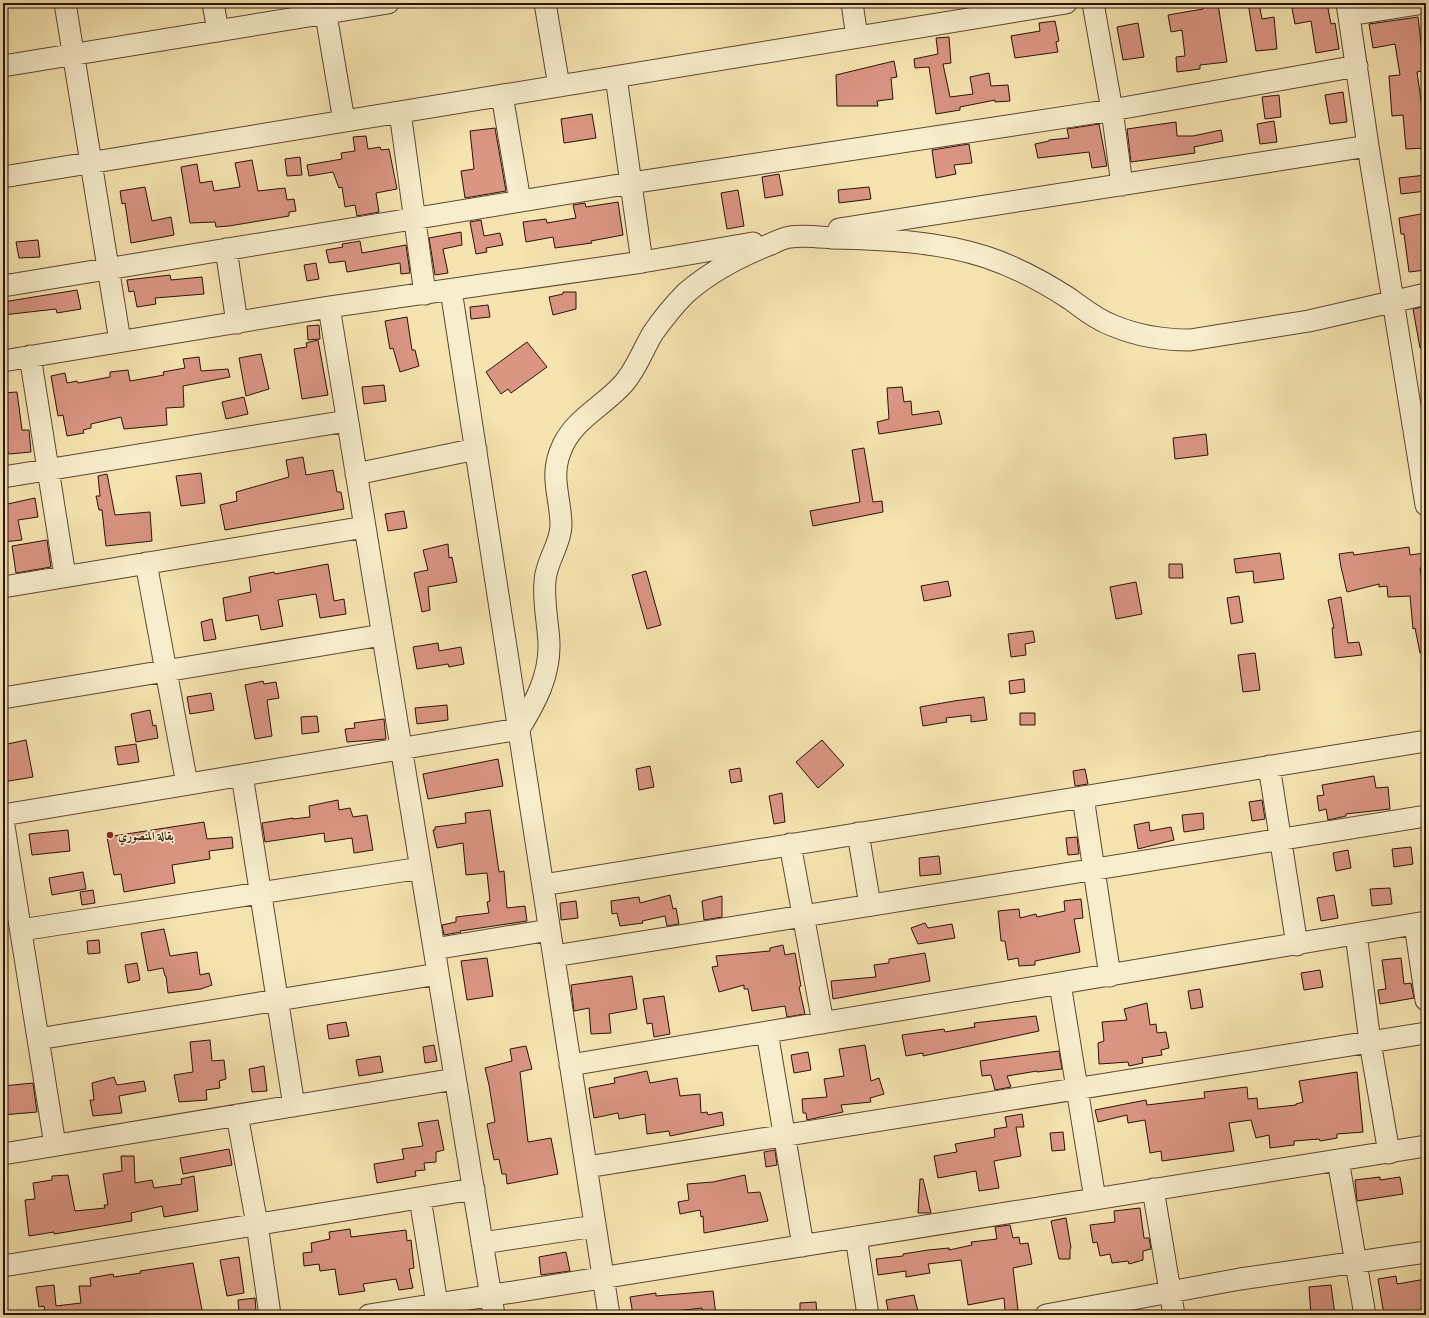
<svg xmlns="http://www.w3.org/2000/svg" width="1429" height="1318" viewBox="0 0 1429 1318" font-family="'Libre Caslon Text',Amiri,serif">
<style>
.building{fill:#da9583;stroke:#2a1209}
.lines{fill:none;stroke-linecap:round;stroke-linejoin:round}
.minor-casing{stroke:#5d4633;stroke-width:23}
.minor{stroke:#f8edcc;stroke-width:21}
.poi-dot{fill:#8f2418;stroke:#f8edcc;stroke-width:1.5}
.labels{text-anchor:middle;dominant-baseline:central;stroke-width:3.5;stroke-linejoin:round;paint-order:stroke}
.poi-label{font-size:12px;font-weight:bold;fill:#2a1209;stroke:#f8edcc;text-anchor:start}
</style>
<rect width="100%" height="100%" fill="#f5e4b0"/>
<filter id="stains"><feTurbulence type="fractalNoise" baseFrequency=".005" numOctaves="4"/><feColorMatrix values="0 0 0 0 .2 0 0 0 0 .09 0 0 0 0 .02 0 0 0 .5 -.17"/></filter>
<radialGradient id="worn" r=".72"><stop offset=".6" stop-color="#630" stop-opacity="0"/><stop offset="1" stop-color="#630" stop-opacity=".3"/></radialGradient>
<path class="building" d="M1248 3H1259L1262 19 1274 17 1277 49 1256 51Z
M1291 3H1327L1331 24 1335 23 1339 49 1316 53 1311 21 1295 24Z
M1218 4 1227 62 1200 65V69L1177 72 1176 57 1185 56 1182 30 1171 32 1168 15 1203 9V6Z
M1418 17 1422 51 1426 50V70L1417 72 1426 136V148L1406 149 1403 115 1392 116 1389 76 1400 75 1395 44 1373 48 1369 24Z
M1055 21 1059 41 1056 42 1058 52 1015 58 1011 36 1040 31 1039 23Z
M1138 23 1144 57 1123 60 1117 27Z
M949 37 951 63 943 64 950 97 973 94 970 77 989 73 991 86 1008 85 1010 101 995 102V100L960 107V110L936 114 929 67 915 68 914 59 938 54 936 38Z
M894 61 897 77 891 78 893 99 877 101 878 106H837L836 75Z
M1343 92 1347 122 1330 124 1325 95Z
M1279 95 1281 117 1265 119 1262 97Z
M592 114 596 138 564 143 561 119Z
M1274 121 1277 142 1260 144 1257 124Z
M1176 122 1177 136H1193L1221 130 1223 141 1194 147 1195 153 1131 162 1127 129Z
M1099 124 1107 166 1092 168 1089 152 1038 158 1035 144 1049 141V140L1069 138 1067 129Z
M495 128 506 191 465 198 461 171 474 169 470 131Z
M366 136 368 149 380 147 381 150 389 149 397 189 376 193 379 212 357 216 355 205 345 207 342 187 339 188 333 172 309 176 307 165 342 159 341 153 355 151 353 137Z
M969 144 972 163 954 165 956 174 936 178 932 150Z
M300 157 302 175 287 176 285 159Z
M252 160 258 191 285 188 287 200 294 199 296 211 289 212V216L229 226 216 227 215 222 190 223 181 167 197 164 200 183 212 181 214 191 240 187 235 163Z
M779 174 783 195 765 198 762 177Z
M1426 175V191L1401 194 1399 178Z
M145 187 152 221 171 217 174 235 131 243 125 203 122 204 120 191Z
M869 187 871 199 839 203 838 190Z
M738 190 744 226 727 229 721 193Z
M618 202 623 235 591 241 592 243 555 248 553 237 526 242 523 222 546 219 547 223 576 218 573 205 585 203 586 207Z
M1426 213V236L1422 237 1426 270 1409 272 1404 234H1401L1399 218Z
M481 220 484 236 500 233 503 245 486 248 487 252 476 254 470 222Z
M461 232 462 245 443 249 448 273 435 275 429 238Z
M38 240 40 257 19 258 16 242Z
M360 241 362 253 406 245 410 273 401 274 400 263 347 272 345 261 329 263 326 250 343 247 342 244Z
M316 263 319 279 307 281 304 265Z
M170 275 171 280 202 277 204 294 155 298 156 304 137 307 134 291 129 292 127 280Z
M77 290 81 309 57 313 56 309 3 315V302Z
M563 292H576V309L553 315 549 297 563 294Z
M488 305 490 317 471 319 470 307Z
M1426 306V347L1420 348 1413 309Z
M407 317 412 350H415L419 366 400 372 393 348 390 349 385 321Z
M319 325 320 339 308 340 307 326Z
M318 340 328 395 302 399 294 349 307 347 306 343Z
M527 342 547 367 511 393 508 389 501 394 486 372Z
M261 354 269 389 246 396 239 358Z
M199 357 201 371 228 369 230 377 183 386 184 407 166 408 167 425 124 429 121 417 91 424V428L83 430 84 433 67 436 63 415 58 416 51 376 65 373 67 383 77 381 78 383 110 377V372L128 370 130 381 164 375 163 372 185 368 183 359Z
M384 385 386 401 364 404 362 387Z
M902 387 904 402 911 401 912 415 939 411 942 424 879 434 877 422 889 419 887 388Z
M17 392 22 430H29L31 452 9 454 8 452 3 453V393Z
M244 397 248 414 226 419 222 402Z
M1206 434 1208 455 1175 459 1173 438Z
M864 448 873 502 882 501 883 512 813 526 810 511 860 502 852 450Z
M303 457 306 475 333 470 337 492H341L344 509 225 530 220 505 237 501 236 492 289 477 286 460Z
M201 473 205 503 181 506 176 476Z
M107 474 115 515 150 512 152 541 106 546 102 510H99L96 496H100L98 476Z
M35 498 38 517 18 520 22 540 3 542V505Z
M404 511 407 528 388 531 385 514Z
M47 540 51 567 16 573 12 546Z
M448 544 449 558 452 557 457 582 428 587 430 610 422 612 414 573 428 570 423 550Z
M1409 547 1410 555 1424 553 1426 567 1420 568 1424 595H1426V652L1420 653 1415 628 1413 629 1410 596 1388 597 1387 586 1379 587V584L1347 592 1341 567 1339 554 1353 552 1354 555Z
M1280 553 1284 579 1254 583 1253 571 1236 573 1234 559Z
M328 564 334 601 344 599 346 614 320 618 316 594 278 600 283 626 261 630 258 615 226 621 223 598 251 592 249 577 274 572 275 574Z
M1169 564H1182L1183 578H1169Z
M646 571 661 625 647 629 632 575Z
M948 581 951 596 924 601 921 586Z
M1136 582 1142 614 1116 619 1110 587Z
M1239 596 1243 622 1231 624 1227 598Z
M1341 597 1348 643 1359 642 1362 655 1335 658 1332 628H1334L1328 600Z
M212 619 216 639 204 641 201 622Z
M1033 631 1035 642 1025 644 1026 655 1011 657 1008 634Z
M438 643 439 651 461 647 464 664 449 667 448 664 417 669 413 647Z
M1255 653 1260 690 1243 692 1238 655Z
M1024 679 1025 692 1010 694 1009 681Z
M263 681 264 684 276 682 279 698 267 700 272 736 255 739 245 685Z
M211 693 214 710 190 714 187 697Z
M984 697 987 720 971 722V715L946 718 947 722 923 726 920 707 954 701Z
M447 705 448 720 417 724 415 708Z
M150 710 153 726 156 725 158 738 136 742 131 714Z
M1020 713H1035V725H1020Z
M317 716 319 732 302 734 301 717Z
M384 719 386 739 347 742 345 729 355 728 354 723Z
M26 740 33 777 3 782V745Z
M822 740 844 765 818 788 796 762Z
M136 744 139 762 118 765 115 747Z
M498 759 503 786 428 799 423 774Z
M650 766 654 787 639 790 636 769Z
M740 768 742 781 731 783 729 770Z
M1085 769 1088 784 1075 786 1073 771Z
M1374 776 1376 788 1388 787 1390 809 1346 814V816L1328 820 1326 809 1319 811 1317 796 1324 795 1322 785Z
M782 793 785 822 774 824 769 796Z
M338 800 339 810 350 808 353 817 367 815 373 850 354 853 352 838 325 842 324 833 265 842 262 823 293 818V819L310 817 309 806Z
M1262 800 1265 819 1252 821 1249 802Z
M490 810 499 872 504 871 507 908 525 906 527 921 460 931 461 932 444 935 442 925 456 922V917L489 913 487 902 490 901 487 873 466 875 463 843 437 848 433 830H435V827L466 823 465 813Z
M1203 813 1204 829 1184 832 1182 815Z
M204 822 207 839 232 837 233 848 209 851 210 859 172 865 175 883 124 892 121 874 114 875 107 837Z
M1149 822 1150 831 1171 827 1174 840 1138 849 1134 825Z
M68 830 70 851 32 855 29 834Z
M1077 837 1079 854 1068 855 1066 838Z
M1411 847 1413 864 1394 867 1392 849Z
M1348 850 1351 868 1336 871 1333 853Z
M939 856 941 874 920 876 919 858Z
M83 872 86 889 52 895 49 878Z
M1390 888 1392 904 1372 906 1370 889Z
M93 890 95 903 82 905 80 892Z
M670 895 673 909 676 908 679 924 667 926 665 916 642 921 643 923 620 926 617 913 612 914 611 901 639 897 640 903Z
M1334 895 1338 918 1321 921 1317 898Z
M722 896V917L704 920 702 901Z
M1081 899 1083 918 1074 919 1080 952 1035 961V965L1019 966 1018 958 1008 960 1005 941H1001L998 911 1019 909 1020 918 1036 914 1037 917 1065 911 1064 901Z
M576 901 578 918 561 920 560 903Z
M925 923 928 928 952 924 955 938 918 944 911 928Z
M164 929 170 956 197 952 200 975 209 973 212 985 201 989 168 993 166 976H165L163 968 148 971 141 933Z
M99 940 100 953 88 954 87 941Z
M783 945 785 955 795 953 801 986 799 987 805 1014 787 1017 785 1006 752 1011 748 989H744V985L719 992 712 967 718 966 716 956 770 951V948Z
M925 953 930 981 833 999 831 981 876 977 874 965 889 963V959Z
M487 958 493 996 467 1000 461 961Z
M1401 958 1404 984 1411 983 1414 998 1380 1004 1378 990 1386 989 1382 960Z
M137 963 140 980 128 983 125 965Z
M1320 970 1323 987 1304 990 1301 973Z
M632 976 637 1009 609 1014 611 1033 591 1034 589 1008 574 1011 571 985Z
M1200 989 1203 1007 1191 1009 1188 991Z
M664 996 670 1034 654 1037 652 1023 647 1024 643 999Z
M1147 1003 1150 1025 1156 1024 1157 1033 1166 1032 1169 1048 1161 1050 1162 1055 1142 1058 1143 1063 1129 1066 1128 1062 1099 1064 1098 1043 1104 1041 1102 1022 1127 1020 1124 1009Z
M1036 1016 1039 1031 923 1056V1053L906 1056 902 1035 944 1029 945 1032 975 1027 974 1023Z
M346 1022 349 1036 329 1039 327 1025Z
M210 1040 212 1061 224 1060 226 1079 219 1081 220 1088 206 1090 207 1100 179 1102 174 1075 193 1072 190 1042Z
M434 1045 437 1061 425 1063 423 1047Z
M865 1045 871 1081 879 1078 884 1094 870 1098 871 1102 841 1105 843 1112 807 1120 806 1113H803L802 1099 827 1097 824 1079 844 1076 839 1049Z
M526 1046 532 1069 520 1072 528 1142 551 1138 558 1174 507 1184 506 1174H502L499 1159 494 1160 487 1124 495 1122 489 1085 485 1068 512 1061 510 1049Z
M1059 1051 1062 1069 1037 1072V1071L1007 1076 1011 1087 995 1090 991 1075 982 1076 980 1061Z
M808 1052 811 1070 794 1073 791 1055Z
M380 1056 383 1072 359 1076 356 1060Z
M264 1066 267 1091 252 1092 249 1069Z
M647 1071 650 1083 677 1078 680 1096 700 1094 701 1113 707 1112 708 1115 722 1112 724 1125 670 1136 669 1131 647 1134 645 1114 619 1119 618 1113 594 1118 589 1088 615 1083 614 1078Z
M1357 1072 1363 1132 1337 1134V1138L1320 1141 1319 1139 1294 1141V1145L1270 1148 1269 1135 1256 1138 1251 1120 1229 1123 1234 1151 1162 1161 1161 1151 1150 1153 1145 1120 1128 1123 1127 1115 1098 1122 1095 1110 1146 1100 1147 1105 1205 1098 1204 1092 1247 1087 1248 1099 1257 1098 1258 1109 1296 1105V1104L1303 1102 1299 1081Z
M114 1077 117 1085 144 1081 146 1091 119 1096 122 1113 93 1116 90 1100H94L92 1083Z
M33 1083 37 1112 3 1115V1086Z
M1022 1114 1024 1127H1016L1021 1156 994 1161 999 1188 979 1191 976 1171 938 1178 934 1156 957 1152 955 1144 995 1137 994 1129 1007 1127 1005 1117Z
M438 1120 444 1150 436 1152V1162L424 1163 425 1170 415 1171 416 1176 377 1183 374 1164 404 1159 402 1149 423 1146 418 1123Z
M1063 1132 1065 1150 1052 1151 1050 1133Z
M229 1149 232 1165 183 1174 180 1158Z
M775 1150 777 1165 766 1167 764 1152Z
M121 1156H134L135 1183 152 1180 154 1188 182 1184 181 1179 194 1176 198 1211 164 1217 162 1206 131 1213 132 1221 54 1234V1232L29 1236 25 1200 35 1199 33 1183 52 1180V1176L68 1175 75 1211 105 1208 104 1205H108L103 1174 122 1171Z
M745 1175 748 1193 760 1192 768 1221 704 1233 703 1216 701 1217 700 1210 680 1214 678 1202 689 1200 687 1184 713 1182Z
M1380 1177V1180L1400 1177 1403 1194 1357 1201 1355 1180Z
M920 1179H923L931 1213H918Z
M1140 1208 1144 1238H1149L1151 1249 1143 1251V1260L1129 1264 1128 1261 1112 1263 1110 1254 1100 1256 1097 1242 1093 1243 1090 1225 1115 1222 1114 1211Z
M1066 1218 1071 1248 1070 1249V1259H1059L1051 1221Z
M1010 1225 1013 1238 1019 1237 1020 1244 1028 1243 1032 1264 1013 1268 1018 1310 1005 1311 1004 1298 968 1305 961 1260 928 1264 930 1273 906 1277V1271L878 1275 876 1259 903 1256V1254L928 1250 949 1248V1250L972 1245 971 1242 997 1239 995 1227Z
M350 1229 351 1237 406 1230 407 1241 411 1240 414 1268 409 1269 413 1288 399 1290 396 1279 363 1284 365 1291 339 1295 335 1269 320 1271 319 1264 304 1266 303 1253 312 1252 311 1243 330 1239 329 1232Z
M566 1252 570 1271 541 1275 539 1257Z
M239 1257 244 1293 227 1296 220 1260Z
M193 1263 203 1315H45L44 1306 39 1307 36 1287 54 1285 56 1306 81 1303 79 1286H91L90 1278 113 1274 114 1277 141 1273 140 1271Z
M1396 1276 1397 1284 1426 1279V1312L1408 1315H1384L1378 1279Z
M1331 1285 1335 1315H1311L1309 1287Z
M713 1291 716 1315H703L702 1308 659 1313V1315H633L630 1297 656 1293V1296Z
M914 1295 918 1312 889 1315 886 1300Z
M255 1298 256 1311 239 1313 238 1300Z
M816 1302 817 1315H800V1303Z"/>
<g class="lines">
<g class="minor-casing">
<path id="minor" d="M65 3 120 341
M213 3 218 31
M324 3 344 121
M545 3 559 86
M852 3 857 37
M1093 3 1112 110 1122 185
M1347 3 1368 146 1426 505
M1349 15 1424 3
M3 66 388 3
M616 77 642 262
M502 95 520 201
M400 112 425 294
M3 177 1066 3
M839 229 1368 146
M226 249 237 323
M3 286 631 183 1112 110 1357 66
M451 290 609 1315
M329 307 494 1315
M30 356 65 576
M3 361 329 307 642 262 753 243
M356 474 476 449
M3 477 347 421
M146 563 187 784
M3 587 365 527
M3 698 382 635
M1269 766 1297 945
M242 775 294 1106
M1083 797 1110 976
M3 815 519 729C535 703 550 676 549 643 548 622 543 602 545 581 546 561 560 546 561 526 561 496 548 476 563 445 576 418 605 405 624 383 637 368 643 349 653 333 662 320 675 304 686 293 711 271 740 256 771 244 777 241 784 238 790 237 804 235 819 237 832 238 883 239 937 241 986 257 1016 267 1044 282 1070 299 1084 309 1097 320 1114 326 1138 336 1164 340 1190 340L1309 321 1426 294
M3 820 55 1145
M858 833 870 905
M790 844 823 1023
M543 885 1426 741
M1415 924 1426 1000
M21 930 421 868
M1356 934 1370 1042 1389 1153
M434 949 549 930
M554 956 1426 816
M1060 984 1095 1199
M767 1032 803 1246
M38 1039 438 974
M570 1065 1426 922
M237 1115 257 1224 270 1315
M3 1154 455 1079
M1338 1160 1365 1315
M587 1167 1426 1033
M1153 1189 1174 1315
M420 1198 437 1304
M856 1237 868 1315
M482 1243 595 1226
M3 1266 474 1189
M369 1315 1426 1146
M1046 1315 1240 1279 1426 1252"/>
</g>
<use href="#minor" class="minor"/>
</g>
<circle class="poi-dot" cx="110" cy="835" r="4"/>
<g class="labels">
<g class="poi-label">
<text x="118" y="835">بقالة المنصوري</text>
</g>
</g>
<rect width="1429" height="1318" fill="none" stroke="#f5e4b0" stroke-width="16"/>
<rect x="4" y="4" width="1421" height="1310" fill="none" stroke="#2a1209" stroke-width="2"/>
<rect x="8" y="8" width="1413" height="1302" fill="none" stroke="#2a1209"/>
<rect width="100%" height="100%" filter="url(#stains)"/>
<rect width="100%" height="100%" fill="url(#worn)"/>
</svg>
